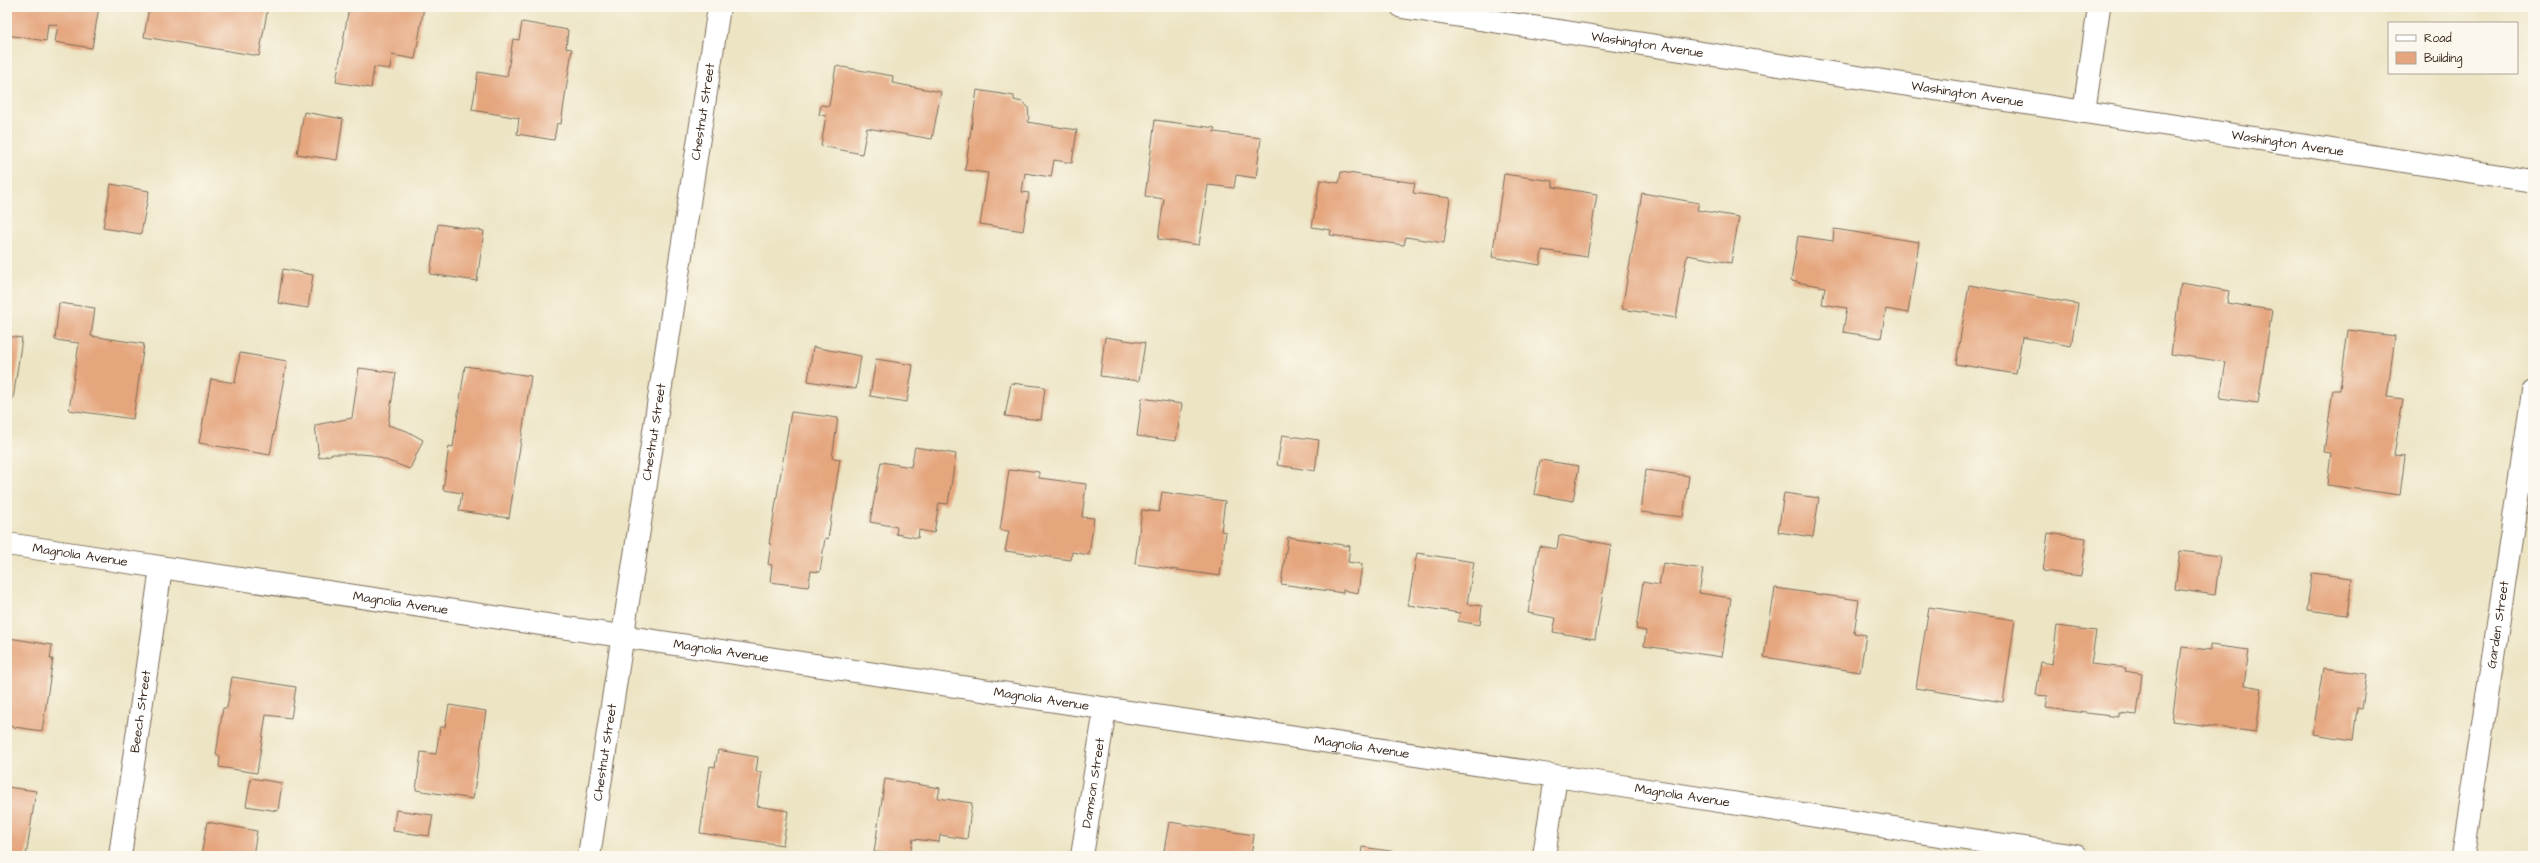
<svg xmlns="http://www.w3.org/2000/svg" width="2540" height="863" viewBox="0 0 2540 863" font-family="'Architects Daughter',sans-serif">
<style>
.building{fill:#e5a57d}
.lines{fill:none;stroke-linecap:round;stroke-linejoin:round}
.minor-casing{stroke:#796b58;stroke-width:24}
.secondary-casing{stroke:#796b58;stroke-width:24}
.minor{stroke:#fff;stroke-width:22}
.secondary{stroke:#fff;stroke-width:22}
.labels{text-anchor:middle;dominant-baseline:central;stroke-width:3;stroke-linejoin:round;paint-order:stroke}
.street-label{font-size:13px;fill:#3b2a1e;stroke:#fbf7ec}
</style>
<rect width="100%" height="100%" fill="#fbf7ec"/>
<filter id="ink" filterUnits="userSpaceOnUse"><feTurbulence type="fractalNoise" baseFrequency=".025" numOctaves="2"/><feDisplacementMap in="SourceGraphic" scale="8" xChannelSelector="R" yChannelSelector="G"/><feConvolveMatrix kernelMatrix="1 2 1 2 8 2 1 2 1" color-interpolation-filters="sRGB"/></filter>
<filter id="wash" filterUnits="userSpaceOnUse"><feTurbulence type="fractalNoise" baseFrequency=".012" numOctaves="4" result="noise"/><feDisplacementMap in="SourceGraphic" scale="16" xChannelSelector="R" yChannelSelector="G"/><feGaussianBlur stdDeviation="0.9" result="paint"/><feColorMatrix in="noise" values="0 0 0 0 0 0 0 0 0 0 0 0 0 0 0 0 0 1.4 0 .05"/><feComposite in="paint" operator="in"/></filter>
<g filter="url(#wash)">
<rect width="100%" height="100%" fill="#ece4c3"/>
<g id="blocks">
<path class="building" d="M7 7H99L92 48 55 42 58 25 48 24 46 41 7 35Z
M149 7H268L259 56 144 37Z
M349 7H424L415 59 392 55 390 69 374 67 371 88 336 82Z
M522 22 568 30 566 48 572 49 561 124 557 123 554 140 517 134 519 118 472 110 478 72 507 77 513 39 519 40Z
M836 66 893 76 892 83 941 92 932 139 867 128 862 154 821 146 826 116 819 115 821 105 829 106Z
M977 90 1014 96V100L1022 102 1028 107 1029 118 1027 122 1077 130 1072 163 1054 160 1051 177 1025 173 1022 192 1029 193 1023 231 980 224 988 173 965 170Z
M304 112 343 119 337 160 297 154Z
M1155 120 1215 128 1214 132 1261 138 1256 178 1236 175 1234 188 1208 185 1199 245 1158 239 1164 199 1145 196Z
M1341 172 1415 183 1413 193 1450 198 1444 243 1406 237 1404 245 1330 235 1331 230 1312 227 1320 180 1339 183Z
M1504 174 1553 181V187L1597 194 1587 257 1542 250 1540 265 1492 257Z
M111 184 149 191 141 234 103 228Z
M1642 193 1699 203 1697 210 1739 217 1731 263 1687 255 1676 318 1622 309Z
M438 224 484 231 477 281 430 274Z
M1834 229 1919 242 1908 313 1886 309 1881 338 1843 332 1847 308 1822 304 1825 287 1791 281 1798 236 1833 241Z
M283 269 313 275 308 308 278 303Z
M2181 283 2229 291 2227 303 2272 310 2258 403 2220 398 2226 362 2171 354Z
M1969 285 2078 304 2071 346 2022 337 2016 374 1956 364Z
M59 303 95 308 91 336 144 344 133 419 69 410 79 343 55 340Z
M2348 330 2395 336 2387 397 2403 399 2394 455 2405 456 2400 495 2327 485 2331 453 2324 452 2333 390H2340Z
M7 336 22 338 13 399 7 398Z
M1105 337 1145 343 1139 381 1100 376Z
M813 347 861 356 856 389 808 381Z
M240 353 287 361 270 455 199 443 211 379 235 383Z
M876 359 913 365 907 402 870 396Z
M465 366 531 376 509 518 459 511 462 493 443 490 449 446 453 447Z
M359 368 396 373 388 425 407 431 423 440 410 469 372 455 360 454H333L319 458 315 425 352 418Z
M1011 383 1045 387 1041 420 1005 416Z
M1142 398 1182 404 1176 441 1137 436Z
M791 412 838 418 832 458 840 459 828 539 825 538 820 572 811 571 808 587 770 582 772 565 768 564 771 544H769Z
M1282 435 1319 440 1315 471 1277 465Z
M915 447 956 454 948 504 939 503 934 533 919 530 918 538 896 534 897 527 870 522 881 462 911 467Z
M1540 460 1579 466 1573 501 1534 494Z
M1017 469 1039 472V478L1086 484 1082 517 1094 518 1089 555 1072 552 1071 560 1005 551 1009 531 1000 530 1009 470 1017 471Z
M1646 470 1689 476 1683 517 1641 512Z
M1162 492 1225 501 1221 531 1226 532 1220 576 1135 564 1142 510 1159 512Z
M1784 493 1819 498 1813 537 1778 532Z
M2048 533 2086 538 2081 576 2043 571Z
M1559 535 1611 545 1595 639 1553 632 1556 618 1528 613 1539 546 1557 549Z
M1288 537 1350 546 1348 562 1362 564 1358 593 1343 590V593L1281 584Z
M2180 551 2220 556 2215 595 2175 589Z
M1417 553 1474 562 1467 604 1482 606 1480 625 1458 621 1460 613 1408 605Z
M1663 563 1703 569 1699 593 1731 598 1722 657 1644 646 1646 631 1636 629 1643 582 1659 585Z
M2312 573 2352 578 2347 615 2307 610Z
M1775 588 1859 600 1854 633 1866 635 1860 672 1764 657Z
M1929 607 2015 620 2003 702 1916 688Z
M2057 626 2096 631 2091 664 2126 668 2125 671 2142 674 2137 715 2119 713V717L2046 708 2048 696 2036 695 2041 662 2052 664Z
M9 638 52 645 50 659H53L42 731 7 726Z
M2210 645 2249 650 2244 685 2262 688 2256 732 2172 721 2182 647 2210 650Z
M2323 668 2367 674 2362 709 2357 708 2353 740 2313 734Z
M232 677 296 687 291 718 266 715 257 773 219 767 220 756 216 755 223 708H227Z
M449 705 486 711 473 799 416 790 421 752 436 754 440 727H445Z
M718 750 758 757 756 772H762L757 806 788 811 783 845 700 833 710 766 715 767Z
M251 778 282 783 278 811 246 806Z
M885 779 940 788 938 798 972 803 967 839 940 835 939 842 913 839 910 856 874 852Z
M7 787 36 791 26 856H7Z
M396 810 433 815 429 836 393 831Z
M207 822 257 831 253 856H201Z
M1169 822 1254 835 1251 856H1163Z
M1362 847 1418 855V856H1361Z"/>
</g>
</g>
<g filter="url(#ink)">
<use href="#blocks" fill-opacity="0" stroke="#796b58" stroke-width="1"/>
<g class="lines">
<g class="minor-casing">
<g id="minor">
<path d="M2084 112 2099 7"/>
<path id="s1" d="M7 544 1556 776 2076 856"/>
<path id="s2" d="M120 856 161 568"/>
<path id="s3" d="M589 856 719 7"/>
<path id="s4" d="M1082 856 1105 709"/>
<path d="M1544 856 1556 776"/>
<path id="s5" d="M2463 856 2533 392"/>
</g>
</g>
<g class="secondary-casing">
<g id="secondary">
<path id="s6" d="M1402 7 2533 181"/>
</g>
</g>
<use href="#minor" class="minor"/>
<use href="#secondary" class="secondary"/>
</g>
</g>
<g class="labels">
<g class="street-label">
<text stroke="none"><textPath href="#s6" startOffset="248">Washington Avenue</textPath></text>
<text stroke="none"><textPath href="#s6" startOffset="572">Washington Avenue</textPath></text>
<text stroke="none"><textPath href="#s3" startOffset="753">Chestnut Street</textPath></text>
<text stroke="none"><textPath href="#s6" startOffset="896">Washington Avenue</textPath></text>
<text stroke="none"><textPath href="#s3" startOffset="429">Chestnut Street</textPath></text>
<text stroke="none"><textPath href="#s1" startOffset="74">Magnolia Avenue</textPath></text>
<text stroke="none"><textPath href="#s1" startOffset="398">Magnolia Avenue</textPath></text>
<text stroke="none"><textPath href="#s5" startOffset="234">Garden Street</textPath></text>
<text stroke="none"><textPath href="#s1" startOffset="722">Magnolia Avenue</textPath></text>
<text stroke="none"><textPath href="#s1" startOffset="1046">Magnolia Avenue</textPath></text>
<text stroke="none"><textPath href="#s2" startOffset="146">Beech Street</textPath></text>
<text stroke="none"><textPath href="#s1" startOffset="1370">Magnolia Avenue</textPath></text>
<text stroke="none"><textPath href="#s3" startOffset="105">Chestnut Street</textPath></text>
<text stroke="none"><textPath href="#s4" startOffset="74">Damson Street</textPath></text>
<text stroke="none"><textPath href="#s1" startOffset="1694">Magnolia Avenue</textPath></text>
</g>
</g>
<rect width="2540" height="863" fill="none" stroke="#fbf7ec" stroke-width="24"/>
<rect x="2388" y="22" width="130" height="52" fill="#fbf7ec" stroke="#aea59a"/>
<rect x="2396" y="35" width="20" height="6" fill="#ffffff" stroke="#aea59a"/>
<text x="2424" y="42" font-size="12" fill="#3b2a1e">Road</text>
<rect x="2396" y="52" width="20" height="12" fill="#e5a57d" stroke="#aea59a"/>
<text x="2424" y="62" font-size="12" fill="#3b2a1e">Building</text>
</svg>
